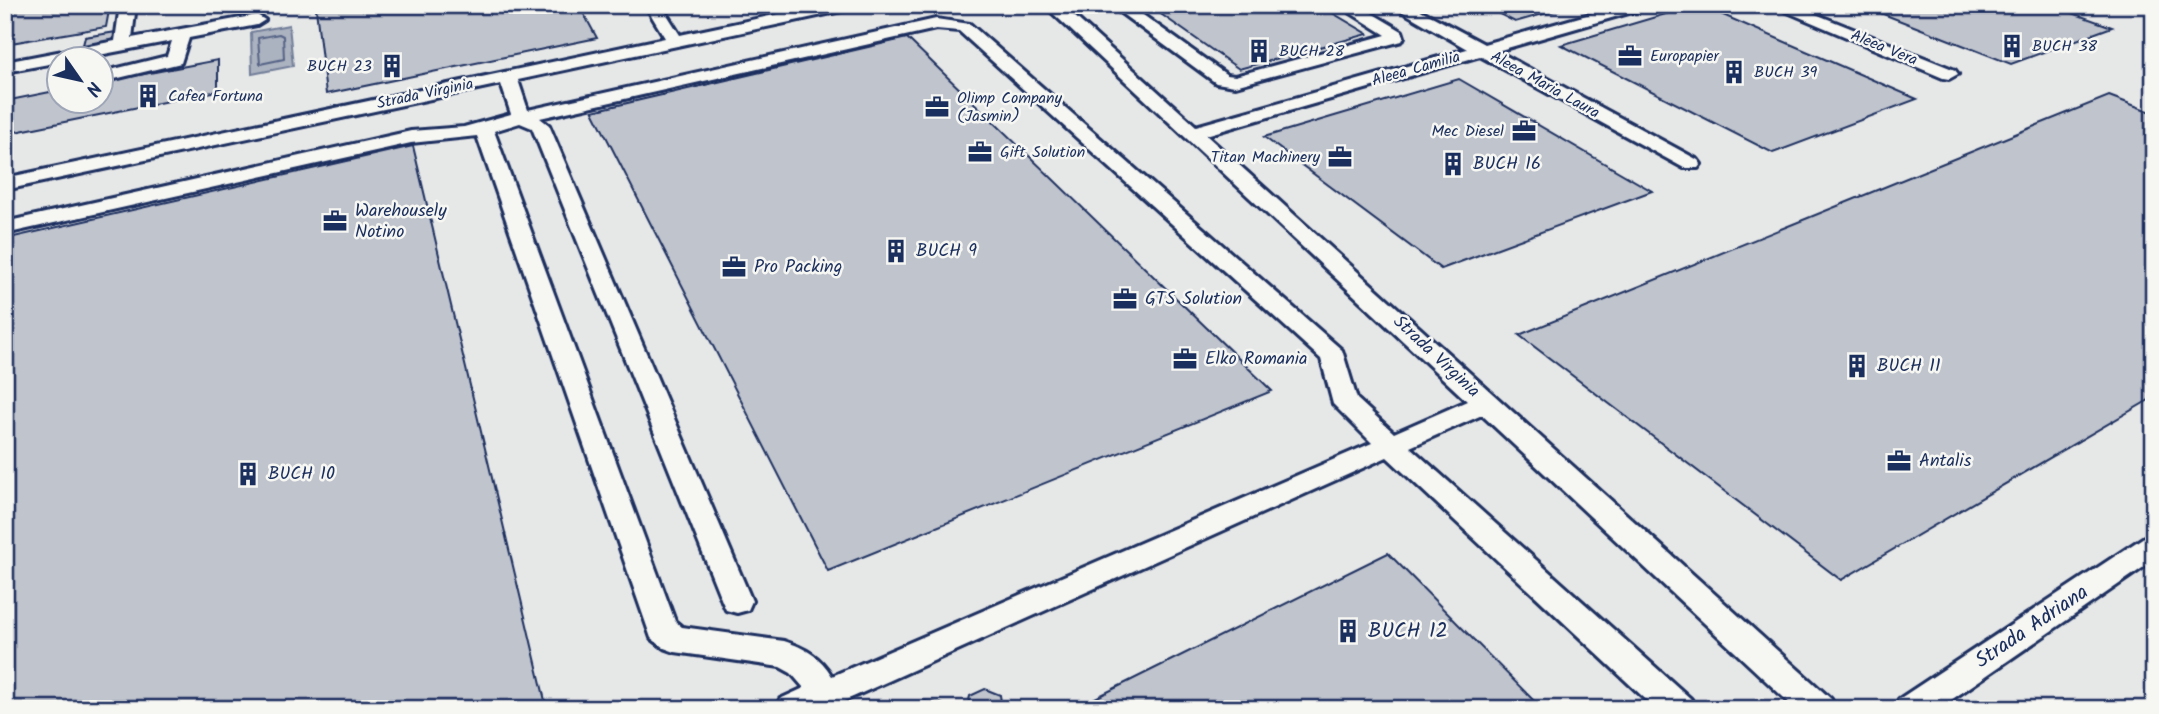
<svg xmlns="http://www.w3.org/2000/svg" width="2159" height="714" viewBox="0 0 2159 714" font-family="Kalam,sans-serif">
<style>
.built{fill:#e6e7e7;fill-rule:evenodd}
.water{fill:#abb2c0;stroke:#717e99;stroke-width:2}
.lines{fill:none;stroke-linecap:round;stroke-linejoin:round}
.shore{stroke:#556385;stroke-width:2}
.building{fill:#c0c4cd;stroke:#1b2f5e;stroke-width:2}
.minor-casing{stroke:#1b2f5e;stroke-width:6}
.minor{fill:#f6f6f2;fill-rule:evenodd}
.labels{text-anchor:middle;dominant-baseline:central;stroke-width:5;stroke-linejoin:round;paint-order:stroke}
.far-poi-label{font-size:16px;fill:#1b2f5e;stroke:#f6f6f2;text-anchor:start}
.far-street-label{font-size:16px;fill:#1b2f5e;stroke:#f6f6f2}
.poi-label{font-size:18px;fill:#1b2f5e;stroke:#f6f6f2;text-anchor:start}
.street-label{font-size:18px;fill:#1b2f5e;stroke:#f6f6f2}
.near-street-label{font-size:21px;fill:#1b2f5e;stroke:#f6f6f2}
.near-poi-label{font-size:21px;fill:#1b2f5e;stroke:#f6f6f2;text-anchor:start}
</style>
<rect width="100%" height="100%" fill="#f6f6f2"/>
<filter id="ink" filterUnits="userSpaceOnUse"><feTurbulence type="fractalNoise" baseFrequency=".0143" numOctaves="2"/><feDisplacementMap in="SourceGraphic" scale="14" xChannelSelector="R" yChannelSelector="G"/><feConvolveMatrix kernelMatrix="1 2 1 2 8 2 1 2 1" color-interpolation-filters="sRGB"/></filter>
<g filter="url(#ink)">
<path class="built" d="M5 5H2154V709H5ZM60 60H102V102H60Z"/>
<path class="water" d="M289 25 293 66 252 74 251 32Z"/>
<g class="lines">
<path class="shore" d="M279 34 283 36 284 59 260 64 258 38Z"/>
</g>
<path class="building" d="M5 5H110L106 27 5 44Z
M339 5H579L597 38 326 94 316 9Z
M1148 5H1319L1368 34 1239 69Z
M1482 5H1575L1515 22Z
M1696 5H1700L1917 99 1773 153 1561 45Z
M1860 5H2050L2112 27 2011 64Z
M116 32 114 43 82 49 85 37Z
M907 38 1272 391 828 571 593 111Z
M218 60V91L5 134V101L60 90V102H102V82Z
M1459 79 1652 191 1441 269 1264 137Z
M2109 96 2154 113V397L1841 580 1519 335Z
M413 146 547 709H5V239Z
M1388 553 1542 709H1073Z
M985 689 1000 695 1002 709H967L970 696Z
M925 701 942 704 949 709H908Z"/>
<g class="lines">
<g class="minor-casing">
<path id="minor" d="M120 5H136L132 38 257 15 265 20 257 25 189 38 181 63 102 82V72L167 56 172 41 73 60H60V62L5 72V62L115 41Z
M645 5H661L680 35 822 5H854L846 10 518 80 528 110 936 19 970 24 1342 350 1357 399 1394 433 1467 401 1044 5H1062L1196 126 1467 49 1391 5H1411L1484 44 1622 5H1648L1646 8 1497 51 1698 160 1701 164 1698 168H1684L1480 56 1206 135 1831 699 1836 709H1796L1482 415 1410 447 1691 699 1696 709H1656L1387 457 844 701 847 709H775L780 699 804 688 791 673 780 667 675 652 664 648 651 638 477 136 411 143 5 234V222L411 131 464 127 511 114 501 84 5 190V178L665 38ZM936 29 959 31 1321 359 1333 404 1372 443 832 676C820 656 805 648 784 641L682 627 675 621 494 131 520 123 532 128 722 601 726 610 737 613 748 610 752 601 549 125 540 118Z
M1110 5H1129L1227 75 1235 76 1386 35 1338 5H1358L1402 31 1404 37 1402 41 1235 86 1216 83Z
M1771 5H1793L1955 70 1958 74 1949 79 1943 78Z
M2154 534V560L1938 709H1894L1899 699 2144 537Z"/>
</g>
<use href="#minor" class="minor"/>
</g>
</g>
<defs>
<g id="building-bare" transform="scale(1.89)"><path d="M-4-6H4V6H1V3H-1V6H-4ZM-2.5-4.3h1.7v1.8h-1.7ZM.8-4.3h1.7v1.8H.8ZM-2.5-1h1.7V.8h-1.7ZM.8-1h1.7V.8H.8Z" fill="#1b2f5e" stroke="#f6f6f2" stroke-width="2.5" paint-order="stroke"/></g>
<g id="office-bare" transform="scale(1.89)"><path d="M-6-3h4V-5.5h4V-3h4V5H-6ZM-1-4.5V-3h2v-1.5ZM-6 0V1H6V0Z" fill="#1b2f5e" stroke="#f6f6f2" stroke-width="2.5" paint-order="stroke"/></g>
</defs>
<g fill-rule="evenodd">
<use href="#building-bare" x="2012" y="46"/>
<use href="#building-bare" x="1259" y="51"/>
<use href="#office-bare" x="1630" y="56"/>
<use href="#building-bare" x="392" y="66"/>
<use href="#building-bare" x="1734" y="72"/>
<use href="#building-bare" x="148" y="96"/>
<use href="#office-bare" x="937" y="107"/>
<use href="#office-bare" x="1524" y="131"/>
<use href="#office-bare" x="980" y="152"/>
<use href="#office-bare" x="1340" y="157"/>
<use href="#building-bare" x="1453" y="164"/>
<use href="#office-bare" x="335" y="221"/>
<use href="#building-bare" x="896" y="251"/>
<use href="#office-bare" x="734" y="267"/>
<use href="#office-bare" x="1125" y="299"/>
<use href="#office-bare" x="1185" y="359"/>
<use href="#building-bare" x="1857" y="366"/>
<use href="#office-bare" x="1899" y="461"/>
<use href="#building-bare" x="248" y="474"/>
<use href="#building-bare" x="1348" y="631"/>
</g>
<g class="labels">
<g class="far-poi-label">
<text x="2032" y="46">BUCH 38</text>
<text x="1279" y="51">BUCH 28</text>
<text x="1650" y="56">Europapier</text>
<text x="372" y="66" text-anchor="end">BUCH 23</text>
<text x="1754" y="72">BUCH 39</text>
<text x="168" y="96">Cafea Fortuna</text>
<text x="957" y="98">Olimp Company<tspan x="957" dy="18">(Jasmin)</tspan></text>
<text x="1504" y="131" text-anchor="end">Mec Diesel</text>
<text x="1000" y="152">Gift Solution</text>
<text x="1320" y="157" text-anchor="end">Titan Machinery</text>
</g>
<g class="far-street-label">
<text transform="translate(1884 48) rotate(22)">Aleea Vera</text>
<text transform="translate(1416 69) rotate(-16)">Aleea Camilia</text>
<text transform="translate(1545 85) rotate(29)">Aleea Maria Laura</text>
<text transform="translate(425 94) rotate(-12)">Strada Virginia</text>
</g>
<g class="poi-label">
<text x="1473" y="164">BUCH 16</text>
<text x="355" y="211">Warehousely<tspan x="355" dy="21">Notino</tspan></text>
<text x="916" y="251">BUCH 9</text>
<text x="754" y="267">Pro Packing</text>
<text x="1145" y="299">GTS Solution</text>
<text x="1205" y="359">Elko Romania</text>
<text x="1877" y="366">BUCH 11</text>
<text x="1919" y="461">Antalis</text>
<text x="268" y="474">BUCH 10</text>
</g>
<g class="street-label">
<text transform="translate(1436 357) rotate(43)">Strada Virginia</text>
</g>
<g class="near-street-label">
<text transform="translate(2032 627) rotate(-34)">Strada Adriana</text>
</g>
<g class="near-poi-label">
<text x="1368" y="631">BUCH 12</text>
</g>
</g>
<rect width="2159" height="714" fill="none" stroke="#f6f6f2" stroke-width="28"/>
<rect x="14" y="14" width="2131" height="686" fill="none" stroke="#1b2f5e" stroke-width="2.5" filter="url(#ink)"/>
<g transform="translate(80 80) rotate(124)"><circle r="33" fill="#f6f6f2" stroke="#9ea6b7" stroke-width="2"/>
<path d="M0-5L12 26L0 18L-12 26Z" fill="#1b2f5e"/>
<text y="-10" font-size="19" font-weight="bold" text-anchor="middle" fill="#1b2f5e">N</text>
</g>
</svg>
